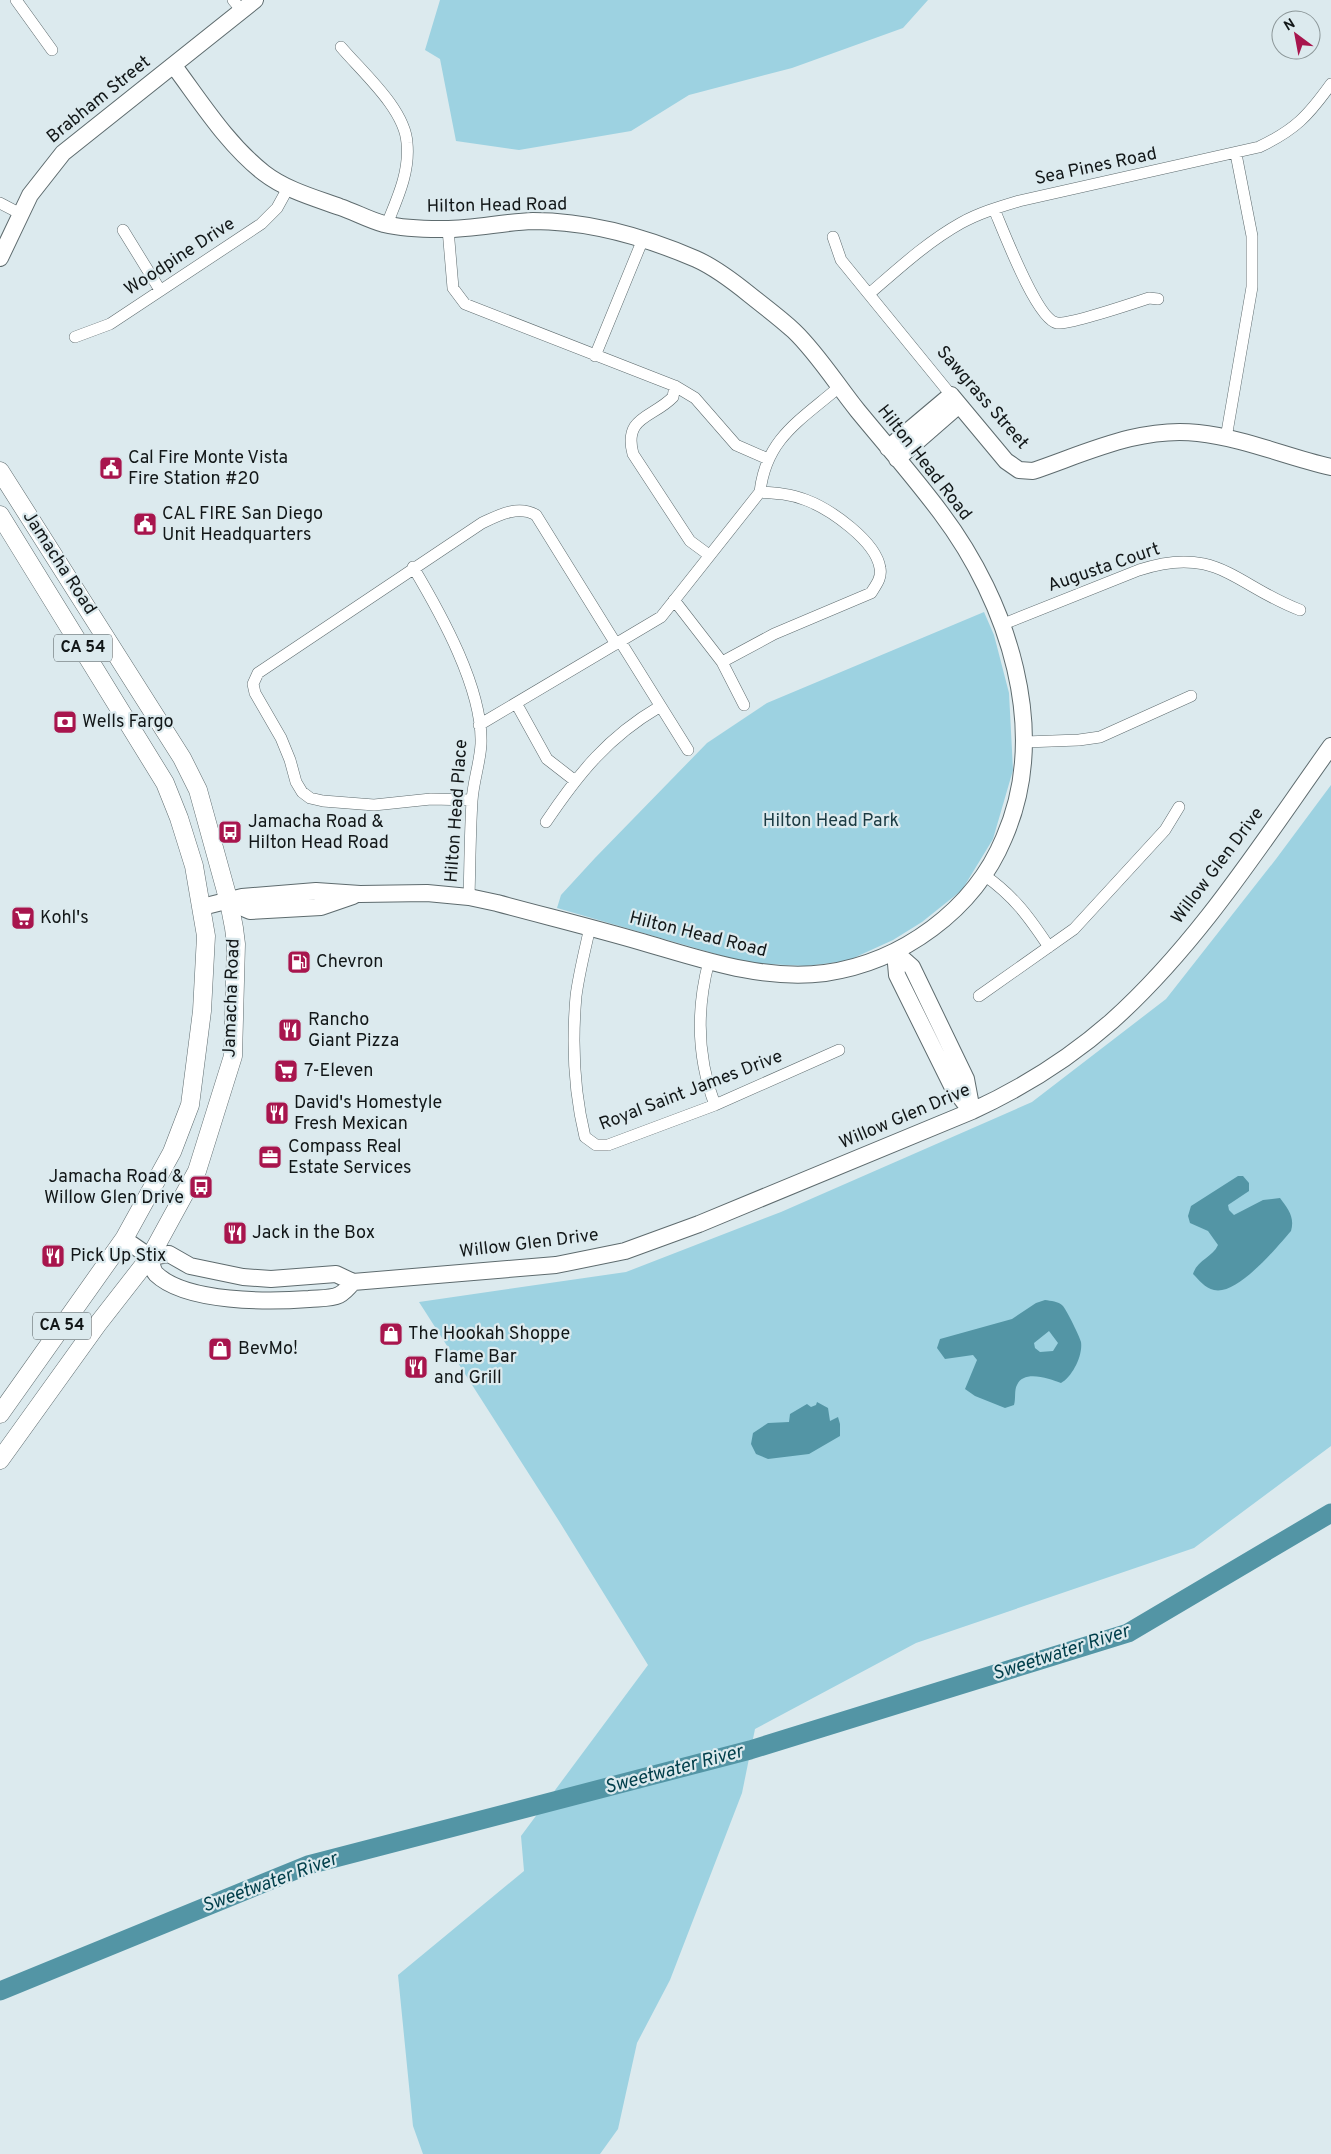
<svg xmlns="http://www.w3.org/2000/svg" width="1331" height="2154" viewBox="0 0 1331 2154" font-family="Overpass,sans-serif">
<style>
.green{fill:#9dd2e1}
.water{fill:#5395a5;fill-rule:evenodd}
.lines{fill:none;stroke-linecap:round;stroke-linejoin:round}
.river{stroke:#5395a5;stroke-width:19}
.street-casing{stroke:#5e6b6e;stroke-width:12}
.secondary-casing{stroke:#5e6b6e;stroke-width:18}
.primary-casing{stroke:#5e6b6e;stroke-width:19}
.street{stroke:#fff;stroke-width:11}
.secondary{stroke:#fff;stroke-width:16}
.primary{stroke:#fff;stroke-width:18}
.labels{text-anchor:middle;dominant-baseline:central;stroke-width:4.5;stroke-linejoin:round;paint-order:stroke}
.shield{fill:#dceaee;stroke:#4f5658;stroke-width:1}
.shield-label{font-size:16px;font-weight:bold;fill:#121718}
.street-label{font-size:18px;fill:#121718;stroke:#dceaee}
.poi-label{font-size:18px;fill:#121718;stroke:#dceaee;text-anchor:start}
.park-label{font-size:18px;fill:#1a3a42;stroke:#dceaee}
.water-label{font-size:19px;font-style:italic;fill:#003e4a;stroke:#dceaee}
</style>
<rect width="100%" height="100%" fill="#dceaee"/>
<path class="green" d="M440 0H928L903 28 792 68 689 95 631 131 519 150 456 141 440 59 425 50Z
M984 612 994 635 1009 693 1013 770 993 839 962 890 922 922 893 940 847 961 806 966 747 963 557 908 561 895 595 858 707 743 767 703Z
M1331 785V1446L1194 1548 916 1643 755 1729 742 1793 670 1980 637 2043 618 2129 600 2154H423L413 2126 398 1975 524 1871 521 1836 648 1665 559 1521 419 1302 626 1272 781 1212 1032 1102 1166 999 1276 859Z"/>
<path class="water" d="M1238 1176H1243L1249 1183V1191L1228 1205 1229 1210 1234 1215 1263 1200 1280 1198C1288 1209 1295 1217 1291 1231 1278 1246 1237 1296 1214 1290 1205 1288 1199 1280 1193 1274 1197 1260 1213 1257 1218 1245L1208 1231 1190 1223 1188 1216 1191 1206Z
M1045 1300C1051 1301 1058 1301 1063 1306 1067 1311 1080 1337 1081 1342 1083 1356 1072 1377 1061 1383 1050 1379 1024 1369 1017 1385 1014 1390 1016 1399 1014 1405L1005 1408 975 1396 965 1389 977 1360 973 1355 945 1359 937 1348 940 1339 1012 1319 1036 1303ZM1049 1331 1058 1343 1053 1351 1040 1352 1035 1348 1034 1343Z
M817 1402 828 1408 830 1421 838 1417 840 1424V1436L809 1454 768 1459 756 1454 751 1444 753 1433 768 1423 789 1422 790 1414 807 1404 811 1407 816 1405Z"/>
<g class="lines">
<path class="river" d="M0 1991 308 1865 750 1750 1128 1633 1331 1513"/>
<g class="street-casing">
<path id="street" d="M16 0 52 50
M233 0 242 11
M341 47C362 72 405 109 407 143 410 172 397 199 387 224
M0 203 21 214
M994 209C1003 230 1037 320 1057 323 1068 325 1134 303 1149 298L1158 299
M448 229 453 288 465 304 675 386 695 398 736 445 768 459
M123 230 160 290
M833 237 841 260 951 395
M869 294C898 269 927 242 961 223 979 213 999 207 1019 201L1259 147C1295 130 1308 116 1331 84
M75 337 110 324 261 224 277 208 288 188
M595 356 643 239
M675 386 673 397C653 418 623 416 633 454L690 541 709 555
M1226 438 1252 287V236L1236 154
M760 492C766 438 801 420 839 387
M413 567C441 614 483 689 481 744 480 763 473 782 472 801 470 833 470 865 469 897
M674 600 722 662 744 705
M1001 625 1139 570C1217 544 1236 586 1300 610
M620 641 688 750
M722 662 774 634 871 593C876 585 882 578 880 568 876 541 830 509 806 500 791 494 776 493 760 492
M516 703 547 759 574 780
M479 725 661 617 760 492
M1025 742 1079 740 1100 737 1191 696
M472 800 431 799 374 805 323 801 310 798 302 792 296 782 290 760 281 738 255 693 253 684 258 673 482 523C499 515 518 505 536 515L616 644
M546 822C579 773 608 737 659 707
M984 875C1014 896 1029 917 1049 947
M590 927C585 950 579 973 576 996 572 1042 574 1092 585 1137L596 1145H608L715 1105 839 1050
M709 961C696 1010 697 1058 715 1105
M979 996 1074 929 1165 830 1179 807"/>
</g>
<g class="secondary-casing">
<path id="secondary" d="M174 66C201 102 227 144 264 173 286 190 315 198 340 207 355 212 369 220 384 224 401 228 423 229 440 229 471 230 502 222 533 221 590 221 645 237 696 259 716 268 734 282 750 295 765 307 780 318 794 331 818 354 837 385 858 411 886 445 915 478 941 513 1008 602 1051 731 1004 838 974 910 902 962 825 973 762 981 701 959 642 942 594 928 545 916 497 903L469 897 427 893 360 894 316 891 242 897 202 907
M0 258 30 195 63 153 255 0
M888 448 951 395 1006 461 1019 470 1033 471C1086 453 1141 426 1198 433 1244 438 1287 457 1331 467
M897 459 959 405
M229 902 250 911 321 907 353 896
M895 952 912 967 966 1079 972 1111
M895 952 897 975 952 1086 970 1110
M124 1239 150 1257C153 1263 151 1269 156 1274 186 1303 270 1302 309 1299 318 1298 331 1299 339 1295 345 1292 349 1287 353 1282
M150 1257 169 1254 190 1266 243 1277 271 1279 336 1274 353 1282 556 1265 625 1251 699 1224 972 1111C1022 1088 1070 1058 1112 1021 1199 943 1263 841 1331 746"/>
</g>
<g class="primary-casing">
<path id="primary" d="M0 471 182 758 198 790 229 902 234 928 236 944 233 1056 197 1171 150 1257 97 1325 0 1460
M0 515 165 783 179 818 194 866 206 936 202 1011 190 1105 172 1152 124 1239 0 1414"/>
</g>
<use href="#street" class="street"/>
<use href="#secondary" class="secondary"/>
<use href="#primary" class="primary"/>
</g>
<defs>
<g id="civic-square" transform="scale(1.25)"><rect x="-9" y="-9" width="18" height="18" rx="4" fill="#a8154d" stroke="#dceaee"/><path d="M-.6-6.5H3V-4.5H.6V-3L4-1V1h2V6H-6V1h2V-1L-.6-3ZM-1.2 2.5V6h2.4V2.5Z" fill="#fff"/></g>
<g id="bank-square" transform="scale(1.25)"><rect x="-9" y="-9" width="18" height="18" rx="4" fill="#a8154d" stroke="#dceaee"/><path d="M-6-4H6V4H-6ZM0-2.3a2.3 2.3 0 1 0 0 4.6a2.3 2.3 0 1 0 0-4.6Z" fill="#fff"/></g>
<g id="bus-square" transform="scale(1.25)"><rect x="-9" y="-9" width="18" height="18" rx="4" fill="#a8154d" stroke="#dceaee"/><path d="M-5-6H5V4H4V6H2V4H-2V6H-4V4H-5ZM-3.5-4V0h7V-4ZM-3.5 1.2v1.5H-2V1.2ZM2 1.2v1.5H3.5V1.2Z" fill="#fff"/></g>
<g id="supermarket-square" transform="scale(1.25)"><rect x="-9" y="-9" width="18" height="18" rx="4" fill="#a8154d" stroke="#dceaee"/><path d="M-6-5.5h2.5l.6 2H6L4.5 2H-2.5L-4.4-4H-6ZM-1.5 3.2a1.3 1.3 0 1 0 .1 0ZM3 3.2a1.3 1.3 0 1 0 .1 0Z" fill="#fff"/></g>
<g id="fuel-square" transform="scale(1.25)"><rect x="-9" y="-9" width="18" height="18" rx="4" fill="#a8154d" stroke="#dceaee"/><path d="M-5.5-6h7V0h2V4h1.3V-2.5L3-4.5l.8-.8L6-3V5H2.5V1h-1V6h-7ZM-4.2-4.7v3.2H.2V-4.7Z" fill="#fff"/></g>
<g id="restaurant-square" transform="scale(1.25)"><rect x="-9" y="-9" width="18" height="18" rx="4" fill="#a8154d" stroke="#dceaee"/><path d="M-5-6h1v4h1v-4h1v4h1v-4h1v5L-1.5 .5V6h-2V.5L-5-1ZM5-6V6H3V1.5H1.5Q1.5-4 5-6Z" fill="#fff"/></g>
<g id="office-square" transform="scale(1.25)"><rect x="-9" y="-9" width="18" height="18" rx="4" fill="#a8154d" stroke="#dceaee"/><path d="M-6-3h4V-5.5h4V-3h4V5H-6ZM-1-4.5V-3h2v-1.5ZM-6 0V1H6V0Z" fill="#fff"/></g>
<g id="shop-square" transform="scale(1.25)"><rect x="-9" y="-9" width="18" height="18" rx="4" fill="#a8154d" stroke="#dceaee"/><path d="M-5-2.5h2.3a2.7 3.5 0 0 1 5.4 0H5L5.5 6h-11ZM-1.5-2.5h3a1.5 2.3 0 0 0-3 0Z" fill="#fff"/></g>
</defs>
<g fill-rule="evenodd">
<use href="#civic-square" x="111" y="468"/>
<use href="#civic-square" x="145" y="524"/>
<use href="#bank-square" x="65" y="722"/>
<use href="#bus-square" x="230" y="832"/>
<use href="#supermarket-square" x="23" y="918"/>
<use href="#fuel-square" x="299" y="962"/>
<use href="#restaurant-square" x="290" y="1030"/>
<use href="#supermarket-square" x="286" y="1071"/>
<use href="#restaurant-square" x="277" y="1113"/>
<use href="#office-square" x="270" y="1157"/>
<use href="#bus-square" x="201" y="1187"/>
<use href="#restaurant-square" x="235" y="1233"/>
<use href="#restaurant-square" x="53" y="1256"/>
<use href="#shop-square" x="391" y="1334"/>
<use href="#shop-square" x="220" y="1349"/>
<use href="#restaurant-square" x="416" y="1367"/>
</g>
<g class="labels">
<g class="shield">
<rect x="54" y="634.5" width="58" height="27" rx="4"/>
<rect x="33" y="1312.5" width="58" height="27" rx="4"/>
</g>
<g class="shield-label">
<text x="83" y="648">CA 54</text>
<text x="62" y="1326">CA 54</text>
</g>
<g class="street-label">
<text transform="translate(99 100) rotate(-39)">Brabham Street</text>
<text transform="translate(1096 167) rotate(-12)">Sea Pines Road</text>
<text transform="translate(497 206) rotate(-1)">Hilton Head Road</text>
<text transform="translate(180 257) rotate(-33)">Woodpine Drive</text>
<text transform="translate(982 398) rotate(49)">Sawgrass Street</text>
<text transform="translate(924 463) rotate(52)">Hilton Head Road</text>
<text transform="translate(59 563) rotate(57)">Jamacha Road</text>
<text transform="translate(1104 568) rotate(-19)">Augusta Court</text>
<text transform="translate(457 811) rotate(-86)">Hilton Head Place</text>
<text transform="translate(1218 866) rotate(-53)">Willow Glen Drive</text>
<text transform="translate(698 935) rotate(14)">Hilton Head Road</text>
<text transform="translate(232 998) rotate(-88)">Jamacha Road</text>
<text transform="translate(691 1091) rotate(-21)">Royal Saint James Drive</text>
<text transform="translate(905 1117) rotate(-23)">Willow Glen Drive</text>
<text transform="translate(529 1244) rotate(-7)">Willow Glen Drive</text>
</g>
<g class="poi-label">
<text x="128" y="458">Cal Fire Monte Vista<tspan x="128" dy="21">Fire Station #20</tspan></text>
<text x="162" y="514">CAL FIRE San Diego<tspan x="162" dy="21">Unit Headquarters</tspan></text>
<text x="82" y="722">Wells Fargo</text>
<text x="248" y="822">Jamacha Road &amp;<tspan x="248" dy="21">Hilton Head Road</tspan></text>
<text x="40" y="918">Kohl's</text>
<text x="316" y="962">Chevron</text>
<text x="308" y="1020">Rancho<tspan x="308" dy="21">Giant Pizza</tspan></text>
<text x="304" y="1071">7-Eleven</text>
<text x="294" y="1103">David's Homestyle<tspan x="294" dy="21">Fresh Mexican</tspan></text>
<text x="288" y="1147">Compass Real<tspan x="288" dy="21">Estate Services</tspan></text>
<text x="184" y="1177" text-anchor="end">Jamacha Road &amp;<tspan x="184" dy="21">Willow Glen Drive</tspan></text>
<text x="252" y="1233">Jack in the Box</text>
<text x="70" y="1256">Pick Up Stix</text>
<text x="408" y="1334">The Hookah Shoppe</text>
<text x="238" y="1349">BevMo!</text>
<text x="434" y="1357">Flame Bar<tspan x="434" dy="21">and Grill</tspan></text>
</g>
<g class="park-label">
<text x="831" y="821">Hilton Head Park</text>
</g>
<g class="water-label">
<text transform="translate(1061 1653) rotate(-18)">Sweetwater River</text>
<text transform="translate(674 1770) rotate(-15)">Sweetwater River</text>
<text transform="translate(270 1883) rotate(-20)">Sweetwater River</text>
</g>
</g>
<g transform="translate(1296 35) rotate(328)"><circle r="24" fill="#dceaee" stroke="#8b9698"/>
<path d="M0-4L9 19L0 12L-9 19Z" fill="#a8154d"/>
<text y="-8" font-size="14" font-weight="bold" text-anchor="middle" fill="#121718">N</text>
</g>
</svg>
